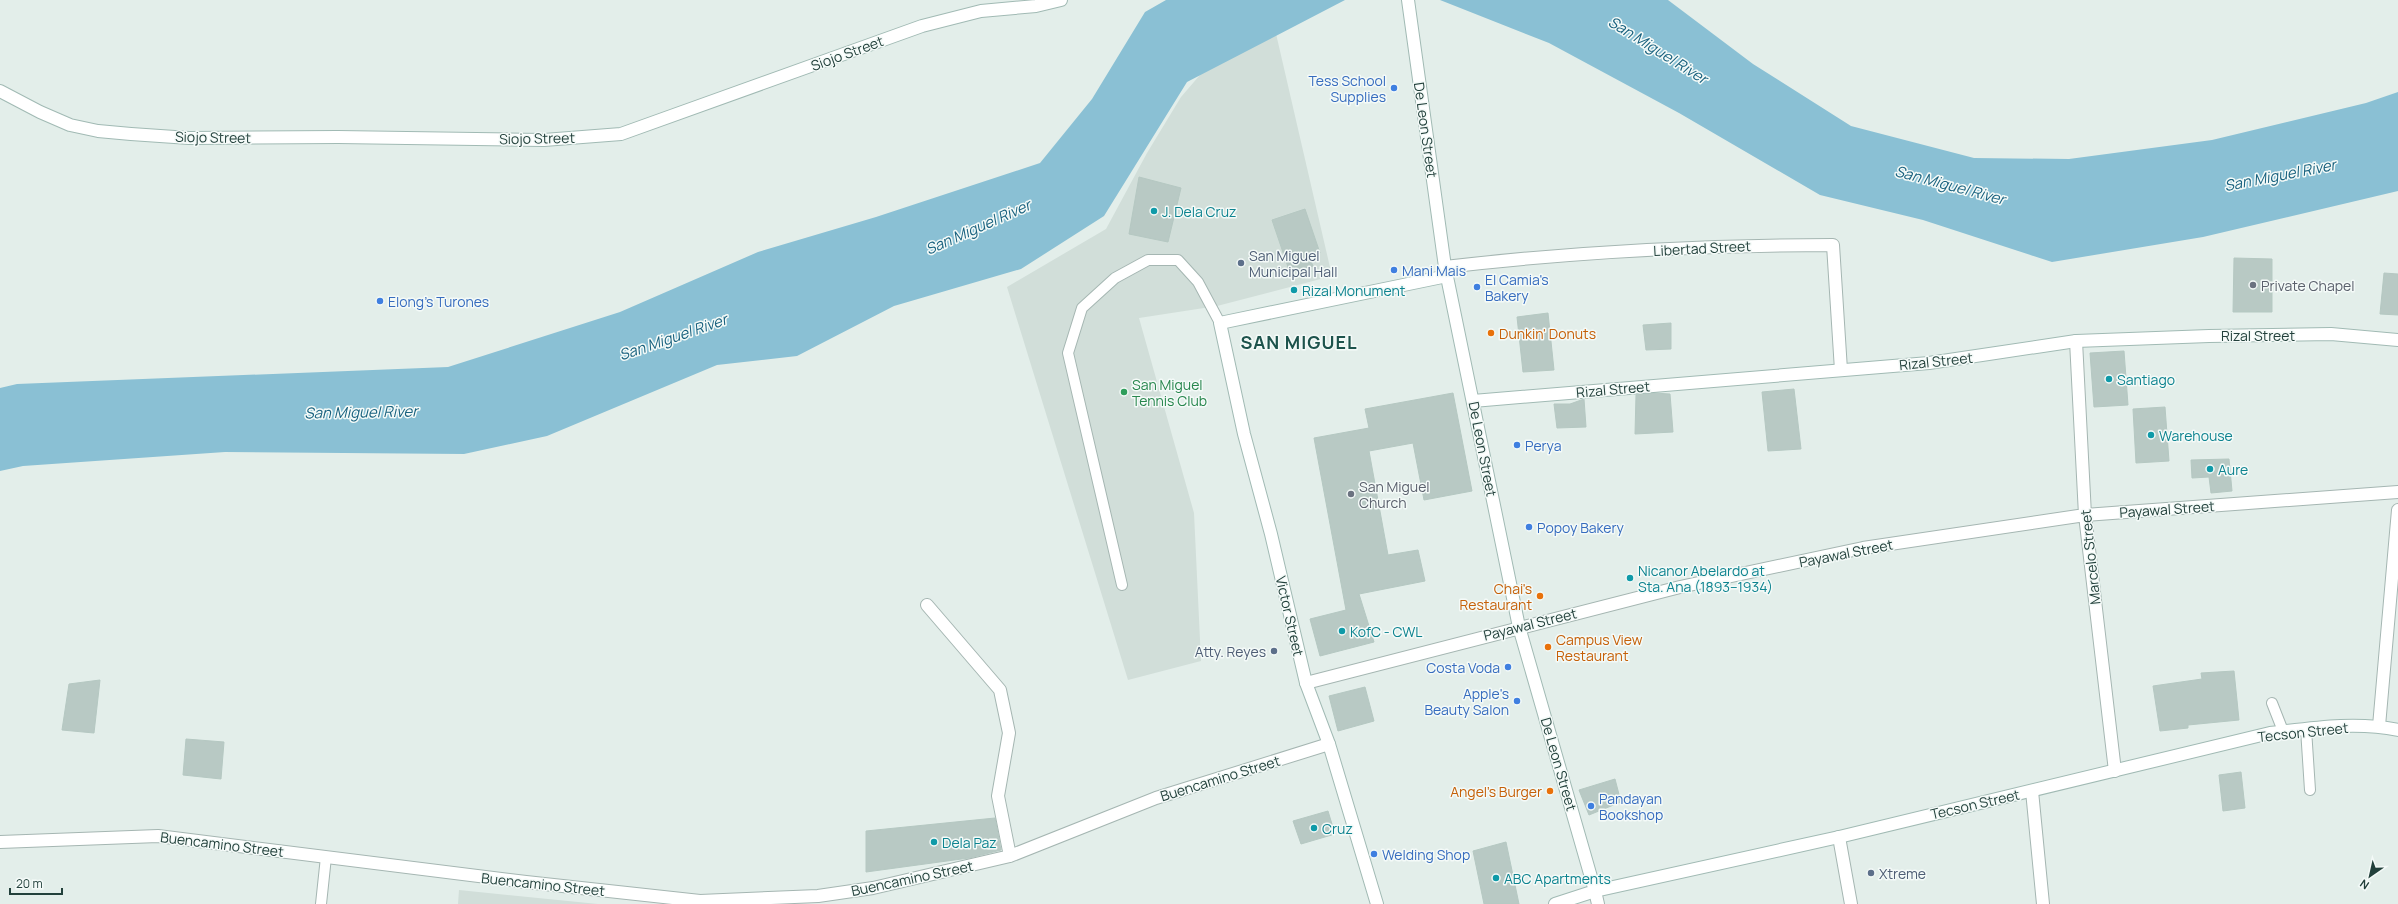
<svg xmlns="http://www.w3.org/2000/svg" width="2398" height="904" viewBox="0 0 2398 904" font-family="Manrope,sans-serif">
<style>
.built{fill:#d1ded9}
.water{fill:#8ac0d4}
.building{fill:#b8c9c4;stroke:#b5c8c2}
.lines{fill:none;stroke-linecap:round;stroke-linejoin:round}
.lane-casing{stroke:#a5b6b2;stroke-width:12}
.street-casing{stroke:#a5b6b2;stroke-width:14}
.secondary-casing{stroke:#a1bab4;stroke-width:14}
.lane{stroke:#fff;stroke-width:10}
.street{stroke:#fff;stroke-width:12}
.secondary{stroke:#fff;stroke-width:12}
.shop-dot{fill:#3f7fe0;stroke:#f4faf8;stroke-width:1.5}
.culture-dot{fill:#0f9aa8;stroke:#f4faf8;stroke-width:1.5}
.service-dot{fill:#5c6f8a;stroke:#f4faf8;stroke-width:1.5}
.worship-dot{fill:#6b7280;stroke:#f4faf8;stroke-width:1.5}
.food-dot{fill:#e8710a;stroke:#f4faf8;stroke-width:1.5}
.leisure-dot{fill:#2e9e5b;stroke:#f4faf8;stroke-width:1.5}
.labels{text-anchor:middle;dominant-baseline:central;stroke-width:3;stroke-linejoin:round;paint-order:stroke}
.street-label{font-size:14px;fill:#22403b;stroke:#f4faf8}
.shop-label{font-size:14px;fill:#366cbe;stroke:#f4faf8;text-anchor:start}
.culture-label{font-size:14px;fill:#0d838f;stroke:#f4faf8;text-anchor:start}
.service-label{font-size:14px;fill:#4e5e75;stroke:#f4faf8;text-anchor:start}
.worship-label{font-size:14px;fill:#5b616d;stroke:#f4faf8;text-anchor:start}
.food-label{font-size:14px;fill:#c56008;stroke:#f4faf8;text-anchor:start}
.leisure-label{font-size:14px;fill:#27864d;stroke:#f4faf8;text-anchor:start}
.water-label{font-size:15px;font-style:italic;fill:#19627f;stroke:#f4faf8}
.district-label{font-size:18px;font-weight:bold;letter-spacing:1px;fill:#1d534c;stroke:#f4faf8}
</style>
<rect width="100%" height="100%" fill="#e3eeea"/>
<path class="built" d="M1274 25 1332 276 1217 306 1139 318 1194 513 1201 661 1128 680 1007 287 1106 229 1147 153 1181 97 1212 61Z
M459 890 598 904H458Z"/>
<path class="water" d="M1166 0H1345L1187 82 1104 216 1021 269 894 306 797 356 717 365 547 436 464 454 225 452 23 466 0 471V388L17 384 448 367 620 312 758 252 876 217 1040 163 1092 99 1145 12Z
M1440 0H1668L1753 64 1851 126 1974 158 2069 159 2212 140 2366 103 2398 92V191L2203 237 2052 262 1923 220 1820 195 1679 113 1549 43Z"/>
<path class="building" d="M1139 177 1181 188 1168 242 1129 234Z
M1305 209 1320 253 1309 257 1313 266 1290 273 1272 220Z
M2234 258 2272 259V312H2233Z
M2384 273 2398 274V315L2380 314Z
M1548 313 1554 370 1523 372 1517 317Z
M1671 323V349L1646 350 1643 325Z
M2124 351 2128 405 2094 407 2090 353Z
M1794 389 1801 449 1768 451 1762 392Z
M1453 393 1472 491 1424 500 1413 443 1369 451 1388 555 1418 550 1425 581 1359 594 1374 642 1320 656 1310 619 1346 610 1314 438 1369 428 1365 409Z
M1654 393 1670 394 1673 432 1635 434 1636 395Z
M1584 399 1586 427 1557 428 1554 404H1570Z
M2165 407 2169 461 2136 463 2133 409Z
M2229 459 2232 491 2211 493 2209 477 2192 478 2191 460Z
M2234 671 2239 720 2188 725V728L2160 731 2153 686 2202 679 2201 673Z
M100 680 94 733 62 730 69 684Z
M1365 687 1374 721 1338 731 1329 696Z
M186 739 224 742 221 779 183 775Z
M2241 772 2245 808 2223 811 2219 775Z
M1615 779 1621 802 1589 815 1579 790Z
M1328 811 1335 834 1301 844 1293 821Z
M995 818 1001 850 969 858 866 872V831Z
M1506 842 1519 904H1484L1473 851Z"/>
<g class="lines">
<g class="lane-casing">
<path id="lane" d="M1122 585 1068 353 1082 308 1115 278 1148 260H1178L1198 282 1220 323
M2272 703 2283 731
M2306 729 2310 790
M321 904 326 857"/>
</g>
<g class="street-casing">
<path id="street" d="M1445 267C1574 252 1704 245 1833 245L1841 370
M2076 341 2085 515 2115 771
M927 605 1000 690 1009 733 998 796 1010 856
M1306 683 1680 587 1863 548 2085 515 2398 492
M2379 726 2398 510
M2032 791 2043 904
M1839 837 1851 904
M0 842 158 836 526 882 700 901 818 896 873 888 1010 856 1156 798 1329 744
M1595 891 1598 904"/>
</g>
<g class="secondary-casing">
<path id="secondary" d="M1408 0 1445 267 1519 627 1595 891
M0 91 40 112 70 125 98 131 131 134 189 138 338 137 544 140 621 134 922 26 981 11 1036 6 1061 0
M1473 401 1929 363 2076 341 2209 336 2331 334 2398 340
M1377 904 1329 744 1306 683 1271 534 1244 434 1220 323 1447 276
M1555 904 1595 891 1839 837 2270 733C2312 728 2356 721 2398 730"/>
</g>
<use href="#lane" class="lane"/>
<use href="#street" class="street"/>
<use href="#secondary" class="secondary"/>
</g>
<g class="shop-dot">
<circle cx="1394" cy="88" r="4"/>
<circle cx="1394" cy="270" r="4"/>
<circle cx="1477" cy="287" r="4"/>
<circle cx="380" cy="301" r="4"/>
<circle cx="1517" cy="445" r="4"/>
<circle cx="1529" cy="527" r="4"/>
<circle cx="1508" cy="667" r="4"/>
<circle cx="1517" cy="701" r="4"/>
<circle cx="1591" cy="806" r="4"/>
<circle cx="1374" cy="854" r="4"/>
</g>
<g class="culture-dot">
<circle cx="1154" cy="211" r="4"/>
<circle cx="1294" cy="290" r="4"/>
<circle cx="2109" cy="379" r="4"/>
<circle cx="2151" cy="435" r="4"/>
<circle cx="2210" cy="469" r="4"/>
<circle cx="1630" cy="578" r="4"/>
<circle cx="1342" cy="631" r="4"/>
<circle cx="1314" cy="828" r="4"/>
<circle cx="934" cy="842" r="4"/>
<circle cx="1496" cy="878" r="4"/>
</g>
<g class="service-dot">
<circle cx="1241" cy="263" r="4"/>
<circle cx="1274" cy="651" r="4"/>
<circle cx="1871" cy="873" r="4"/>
</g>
<g class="worship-dot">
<circle cx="2253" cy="285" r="4"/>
<circle cx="1351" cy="494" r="4"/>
</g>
<g class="food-dot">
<circle cx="1491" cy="333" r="4"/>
<circle cx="1540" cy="596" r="4"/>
<circle cx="1548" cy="647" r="4"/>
<circle cx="1550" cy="791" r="4"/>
</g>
<circle class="leisure-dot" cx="1124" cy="392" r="4"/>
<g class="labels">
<g class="street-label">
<text transform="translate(847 53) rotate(-20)">Siojo Street</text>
<text transform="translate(1426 130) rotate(82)">De Leon Street</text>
<text transform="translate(213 137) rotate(1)">Siojo Street</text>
<text transform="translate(537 138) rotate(-1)">Siojo Street</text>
<text transform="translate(1702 248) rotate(-3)">Libertad Street</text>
<text x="2258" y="335">Rizal Street</text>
<text transform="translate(1936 361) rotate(-6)">Rizal Street</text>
<text transform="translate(1613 389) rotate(-5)">Rizal Street</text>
<text transform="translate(1483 449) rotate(79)">De Leon Street</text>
<text transform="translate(2167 509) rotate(-4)">Payawal Street</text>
<text transform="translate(1846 553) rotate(-11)">Payawal Street</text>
<text transform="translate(2090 557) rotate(-96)">Marcelo Street</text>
<text transform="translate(1290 616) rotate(77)">Victor Street</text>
<text transform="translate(1530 624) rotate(-14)">Payawal Street</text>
<text transform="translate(2303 732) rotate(-6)">Tecson Street</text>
<text transform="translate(1559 764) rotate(74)">De Leon Street</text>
<text transform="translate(1220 778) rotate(-17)">Buencamino Street</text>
<text transform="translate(1975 804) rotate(-13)">Tecson Street</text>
<text transform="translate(222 844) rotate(7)">Buencamino Street</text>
<text transform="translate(912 878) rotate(-12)">Buencamino Street</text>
<text transform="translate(543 884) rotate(6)">Buencamino Street</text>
</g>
<g class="shop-label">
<text x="1386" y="80" text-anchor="end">Tess School<tspan x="1386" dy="16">Supplies</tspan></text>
<text x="1402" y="270">Mani Mais</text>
<text x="1485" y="279">El Camia's<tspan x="1485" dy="16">Bakery</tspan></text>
<text x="388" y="301">Elong's Turones</text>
<text x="1525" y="445">Perya</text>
<text x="1537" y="527">Popoy Bakery</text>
<text x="1500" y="667" text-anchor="end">Costa Voda</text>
<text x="1509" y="693" text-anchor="end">Apple's<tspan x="1509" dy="16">Beauty Salon</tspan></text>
<text x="1599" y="798">Pandayan<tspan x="1599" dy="16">Bookshop</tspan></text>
<text x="1382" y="854">Welding Shop</text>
</g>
<g class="culture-label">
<text x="1162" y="211">J. Dela Cruz</text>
<text x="1302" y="290">Rizal Monument</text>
<text x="2117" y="379">Santiago</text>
<text x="2159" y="435">Warehouse</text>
<text x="2218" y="469">Aure</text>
<text x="1638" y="570">Nicanor Abelardo at<tspan x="1638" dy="16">Sta. Ana (1893–1934)</tspan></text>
<text x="1350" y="631">KofC - CWL</text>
<text x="1322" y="828">Cruz</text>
<text x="942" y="842">Dela Paz</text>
<text x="1504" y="878">ABC Apartments</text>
</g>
<g class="service-label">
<text x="1249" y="255">San Miguel<tspan x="1249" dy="16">Municipal Hall</tspan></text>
<text x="1266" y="651" text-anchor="end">Atty. Reyes</text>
<text x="1879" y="873">Xtreme</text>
</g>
<g class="worship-label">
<text x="2261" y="285">Private Chapel</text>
<text x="1359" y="486">San Miguel<tspan x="1359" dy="16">Church</tspan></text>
</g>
<g class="food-label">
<text x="1499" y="333">Dunkin' Donuts</text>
<text x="1532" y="588" text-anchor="end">Chai's<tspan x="1532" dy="16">Restaurant</tspan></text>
<text x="1556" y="639">Campus View<tspan x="1556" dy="16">Restaurant</tspan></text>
<text x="1542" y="791" text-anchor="end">Angel's Burger</text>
</g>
<g class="leisure-label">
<text x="1132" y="384">San Miguel<tspan x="1132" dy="16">Tennis Club</tspan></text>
</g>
<g class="water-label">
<text transform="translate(1658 50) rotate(32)">San Miguel River</text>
<text transform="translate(2280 175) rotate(-11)">San Miguel River</text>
<text transform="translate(1950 185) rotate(15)">San Miguel River</text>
<text transform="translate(978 227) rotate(-24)">San Miguel River</text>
<text transform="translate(673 337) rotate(-19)">San Miguel River</text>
<text transform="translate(361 412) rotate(-1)">San Miguel River</text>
</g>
<g class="district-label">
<text x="1299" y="342">SAN MIGUEL</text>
</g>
</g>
<g transform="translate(2370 876) rotate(214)" stroke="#f4faf8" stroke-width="3" paint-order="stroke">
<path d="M0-3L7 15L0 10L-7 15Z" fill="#22403b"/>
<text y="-6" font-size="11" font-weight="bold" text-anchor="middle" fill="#22403b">N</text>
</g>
<path d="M10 888v6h52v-6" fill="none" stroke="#22403b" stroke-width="2"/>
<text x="16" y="888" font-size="12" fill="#22403b" stroke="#f4faf8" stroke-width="3" paint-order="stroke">20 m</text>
</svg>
